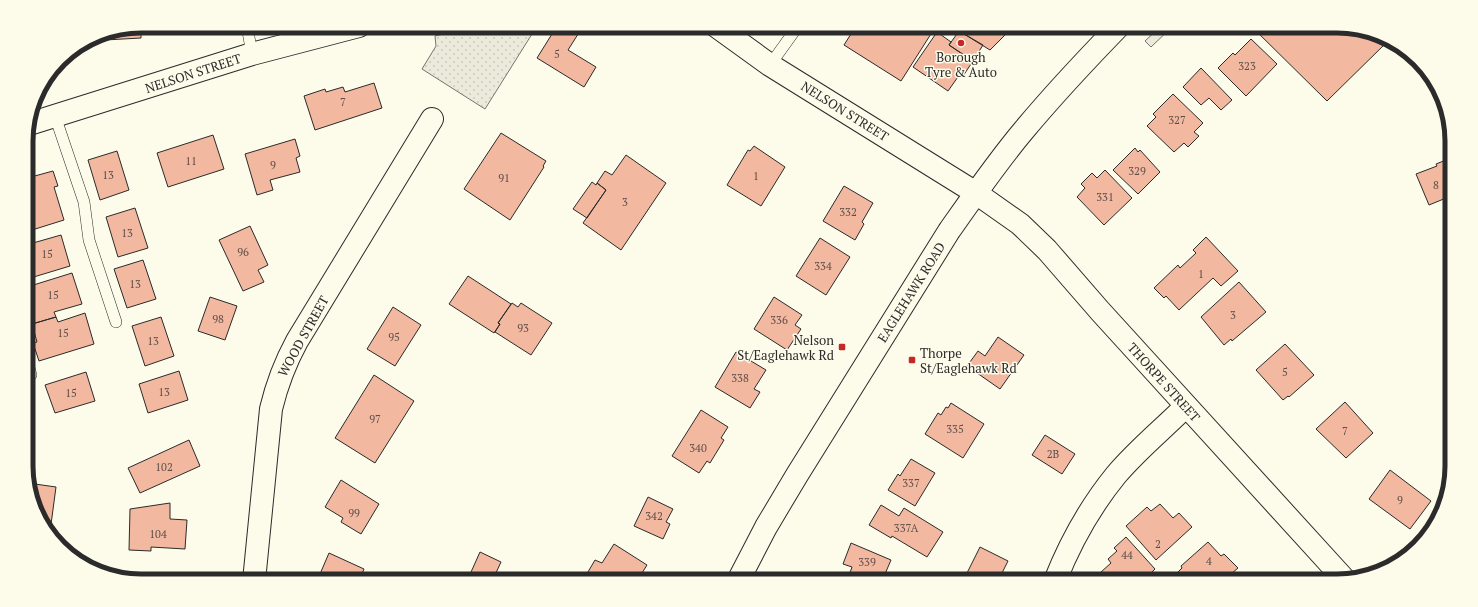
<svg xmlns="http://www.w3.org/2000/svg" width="1478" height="607" viewBox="0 0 1478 607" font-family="'PT Serif',serif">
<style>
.grass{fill:url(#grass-dots);stroke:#74746e}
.parking{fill:#eceadb;stroke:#74746e}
.building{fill:#f2b8a0;stroke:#2b2b2b}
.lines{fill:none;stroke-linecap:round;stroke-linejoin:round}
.service-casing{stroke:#2b2b2b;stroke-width:12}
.minor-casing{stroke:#2b2b2b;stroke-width:24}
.tertiary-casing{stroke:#2b2b2b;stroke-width:24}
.primary-casing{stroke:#2b2b2b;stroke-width:24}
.service{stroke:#fdfbea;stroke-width:11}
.minor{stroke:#fdfbea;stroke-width:22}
.tertiary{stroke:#fdfbea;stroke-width:22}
.primary{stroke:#fdfbea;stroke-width:22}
.poi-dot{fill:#c62828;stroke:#fdfbea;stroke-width:1.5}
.labels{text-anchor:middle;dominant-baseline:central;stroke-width:3;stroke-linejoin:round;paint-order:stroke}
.number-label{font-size:11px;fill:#5d4e48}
.poi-label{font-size:13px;fill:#2b2b2b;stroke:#fdfbea}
.street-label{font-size:13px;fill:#2b2b2b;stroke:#fdfbea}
.rim{fill:none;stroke:#2b2b2b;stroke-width:5}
</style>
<defs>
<pattern id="grass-dots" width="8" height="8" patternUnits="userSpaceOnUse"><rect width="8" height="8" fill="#ecebdb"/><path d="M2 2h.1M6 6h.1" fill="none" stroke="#cbcabc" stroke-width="1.8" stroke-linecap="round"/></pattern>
</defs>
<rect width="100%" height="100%" fill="#fdfbea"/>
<path class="grass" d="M468 26H537L485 109 422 69 436 46 435 36 464 29Z"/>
<path class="parking" d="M1161 26H1173L1151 47 1145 41Z"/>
<path class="building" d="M141 26V38L87 41 97 35Z
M557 26H571L580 31 568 50 596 67 584 87 537 58Z
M856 26H877L886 32 890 26H936L901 81 844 45Z
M951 26H1014L990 50Z
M1251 26H1337L1373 32 1385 44 1327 101Z
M959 31 983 45 973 61 949 45Z
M937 32 951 42 949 45 973 61 963 76 960 74 948 91 913 67Z
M1251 39 1277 64 1246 96 1218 68 1233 53 1235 55Z
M1201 68 1232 100 1221 110 1209 98 1201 105 1183 87Z
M374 83 382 108 315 130 304 96 325 89 326 92 343 87 345 92Z
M1173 94 1203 123 1194 132 1199 136 1188 147 1184 143 1174 152 1147 126 1156 117 1153 114Z
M501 133 546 161 543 166 544 167 510 220 464 189Z
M213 135 224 169 168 187 157 153Z
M295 139 300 156 296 158 300 172 270 180 273 190 257 195 245 154Z
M754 146 785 167 761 206 727 185 748 150 750 151Z
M1135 148 1138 152 1140 150 1160 172 1138 194 1113 170Z
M117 151 129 190 100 200 88 160Z
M626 155 666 183 621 250 583 223 606 190 597 183 605 171 612 175Z
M1451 158V196L1429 205 1416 174 1437 166 1436 164Z
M1105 170 1132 198 1104 225 1077 197 1085 188 1081 184 1092 173 1097 178Z
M53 171 58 186 54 187 64 220 32 230 31 227 27 228V185L33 183 31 177Z
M592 182 596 185 597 183 606 190 587 218 573 209Z
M844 186 873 203 862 222 864 224 855 240 823 221Z
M135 208 148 248 118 257 106 217Z
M250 226 268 265 258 270 264 282 243 291 219 240Z
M61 235 70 266 27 279V240L32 238 33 243Z
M1206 237 1238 271 1221 286 1213 278 1179 310 1166 296 1164 298 1154 288 1178 265 1180 268 1196 253 1193 250Z
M820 238 850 257 826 295 796 276Z
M143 260 156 299 127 308 114 269Z
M72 273 82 304 54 312 56 317 32 324 27 310V287Z
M468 276 511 304 498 323 500 324 494 333 449 304Z
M1239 282 1266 312 1232 341 1231 339 1224 345 1201 317Z
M210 297 237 306 225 340 198 331Z
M774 297 802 315 795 325 801 329 787 350 754 329Z
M512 303 518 307 521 303 552 323 531 355 495 332 500 324 498 323Z
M393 307 421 325 395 366 367 349Z
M85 313 94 344 39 361 33 343 37 342 32 324 56 317 58 322Z
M161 317 174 356 145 366 132 326Z
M998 337 1024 355 1000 389 967 366 978 351 985 356Z
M1285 344 1314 375 1289 397 1288 396 1283 400 1256 370Z
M736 352 766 370 754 389 760 392 750 408 715 387Z
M179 371 188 400 148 413 139 384Z
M86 372 95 401 55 413 45 385Z
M374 375 414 401 375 463 335 438Z
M1345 402 1373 433 1346 458 1316 429Z
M951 403 984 424 963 458 925 434 938 413 941 415 946 407 948 408Z
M701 410 728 427 721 438 724 440 710 463 707 461 699 473 672 456Z
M1045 435 1075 454 1062 474 1032 455Z
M189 440 200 466 140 493 128 468Z
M911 459 935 473 915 506 888 490 898 474 900 476Z
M1390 470 1431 501 1410 529 1369 499Z
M341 480 379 504 361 534 341 522 343 518 325 507Z
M28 483 56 487 50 532 28 488Z
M648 497 673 509 666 522 670 524 663 539 634 526Z
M170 503V519L187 520 185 549 151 547V551L129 550 130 509Z
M1160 504 1173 518 1179 513 1192 527 1156 560 1126 526 1147 507 1151 511Z
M881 505 899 516 904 508 943 532 927 557 892 536 891 538 869 525Z
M1126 537 1155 569 1143 581H1091L1111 563 1108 559 1117 551 1114 548Z
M1208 542 1221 556 1224 554 1238 568 1223 581H1186L1178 572 1182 568 1181 566Z
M851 543 891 560 882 581H847L852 567 843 564Z
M614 544 647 565 637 581H592L585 577 595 560 602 563Z
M980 547 1008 561 998 581H963Z
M480 552 501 562 495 575 492 581H467Z
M329 553 364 569 359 581H317Z
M105 572 157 574V581H141L105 575Z
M495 575 508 581H492Z"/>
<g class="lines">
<g class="service-casing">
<path id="service" d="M247 26 252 54
M770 65 798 26
M55 116 84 202 89 240 116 322
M28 364 31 375"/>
</g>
<g class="minor-casing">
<path id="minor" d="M976 193 1020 224 1047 250 1100 311 1345 580
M254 581 271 409C277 384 285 363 297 341L432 119
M1055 581C1070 543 1090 507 1116 475 1137 450 1163 429 1186 406"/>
</g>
<g class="tertiary-casing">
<path id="tertiary" d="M716 26 770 65 976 193
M29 124 252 54 359 26"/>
</g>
<g class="primary-casing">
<path id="primary" d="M738 581 766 527 797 475 949 231C973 197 997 162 1024 130 1054 94 1086 60 1119 26"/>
</g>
<use href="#service" class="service"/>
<use href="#minor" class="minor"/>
<use href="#tertiary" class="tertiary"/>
<use href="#primary" class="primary"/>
</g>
<g class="poi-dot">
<circle cx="961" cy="43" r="4"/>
<rect x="838" y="343" width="8" height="8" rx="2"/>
<rect x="908" y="356" width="8" height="8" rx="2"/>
</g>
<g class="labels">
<g class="number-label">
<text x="557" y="54">5</text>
<text x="1247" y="66">323</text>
<text x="343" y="102">7</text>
<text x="1177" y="120">327</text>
<text x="191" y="161">11</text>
<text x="273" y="165">9</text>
<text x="1137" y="171">329</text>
<text x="108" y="175">13</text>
<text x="756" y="176">1</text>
<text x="504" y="178">91</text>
<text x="1436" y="185">8</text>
<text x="1105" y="197">331</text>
<text x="625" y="202">3</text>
<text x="848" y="212">332</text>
<text x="127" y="233">13</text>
<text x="243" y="252">96</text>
<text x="47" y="254">15</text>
<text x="823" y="266">334</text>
<text x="1201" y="274">1</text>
<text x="135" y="284">13</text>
<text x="53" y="295">15</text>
<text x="1233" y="315">3</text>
<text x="218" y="319">98</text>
<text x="779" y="320">336</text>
<text x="523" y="328">93</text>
<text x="63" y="333">15</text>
<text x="394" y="337">95</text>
<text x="153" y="341">13</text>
<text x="1285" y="372">5</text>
<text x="740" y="378">338</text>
<text x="164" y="392">13</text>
<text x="71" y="393">15</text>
<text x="375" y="419">97</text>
<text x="955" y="429">335</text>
<text x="1345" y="431">7</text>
<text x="698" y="448">340</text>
<text x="1053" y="454">2B</text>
<text x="164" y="467">102</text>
<text x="911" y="483">337</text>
<text x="1400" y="500">9</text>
<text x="354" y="513">99</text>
<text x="654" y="516">342</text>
<text x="906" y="528">337A</text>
<text x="158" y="534">104</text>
<text x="1158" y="544">2</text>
<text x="1127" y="555">44</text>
<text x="1209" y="561">4</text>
<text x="867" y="562">339</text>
</g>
<g class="poi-label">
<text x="961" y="57">Borough<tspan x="961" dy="15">Tyre &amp; Auto</tspan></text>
<text x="834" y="340" text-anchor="end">Nelson<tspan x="834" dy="15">St/Eaglehawk Rd</tspan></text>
<text x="920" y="353" text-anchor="start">Thorpe<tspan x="920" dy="15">St/Eaglehawk Rd</tspan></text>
</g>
<g class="street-label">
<text transform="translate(193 73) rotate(-18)">NELSON STREET</text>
<text transform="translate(845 111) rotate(32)">NELSON STREET</text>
<text transform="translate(911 292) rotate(-58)">EAGLEHAWK ROAD</text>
<text transform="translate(303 336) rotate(-61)">WOOD STREET</text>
<text transform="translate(1164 382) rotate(48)">THORPE STREET</text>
</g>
</g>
<path d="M0 0H1478V607H0ZM141 33H1337A108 108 0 0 1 1445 141V466A108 108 0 0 1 1337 574H141A108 108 0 0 1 33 466V141A108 108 0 0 1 141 33Z" fill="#fdfbea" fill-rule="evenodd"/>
<path class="rim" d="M141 33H1337A108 108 0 0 1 1445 141V466A108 108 0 0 1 1337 574H141A108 108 0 0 1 33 466V141A108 108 0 0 1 141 33Z"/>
</svg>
